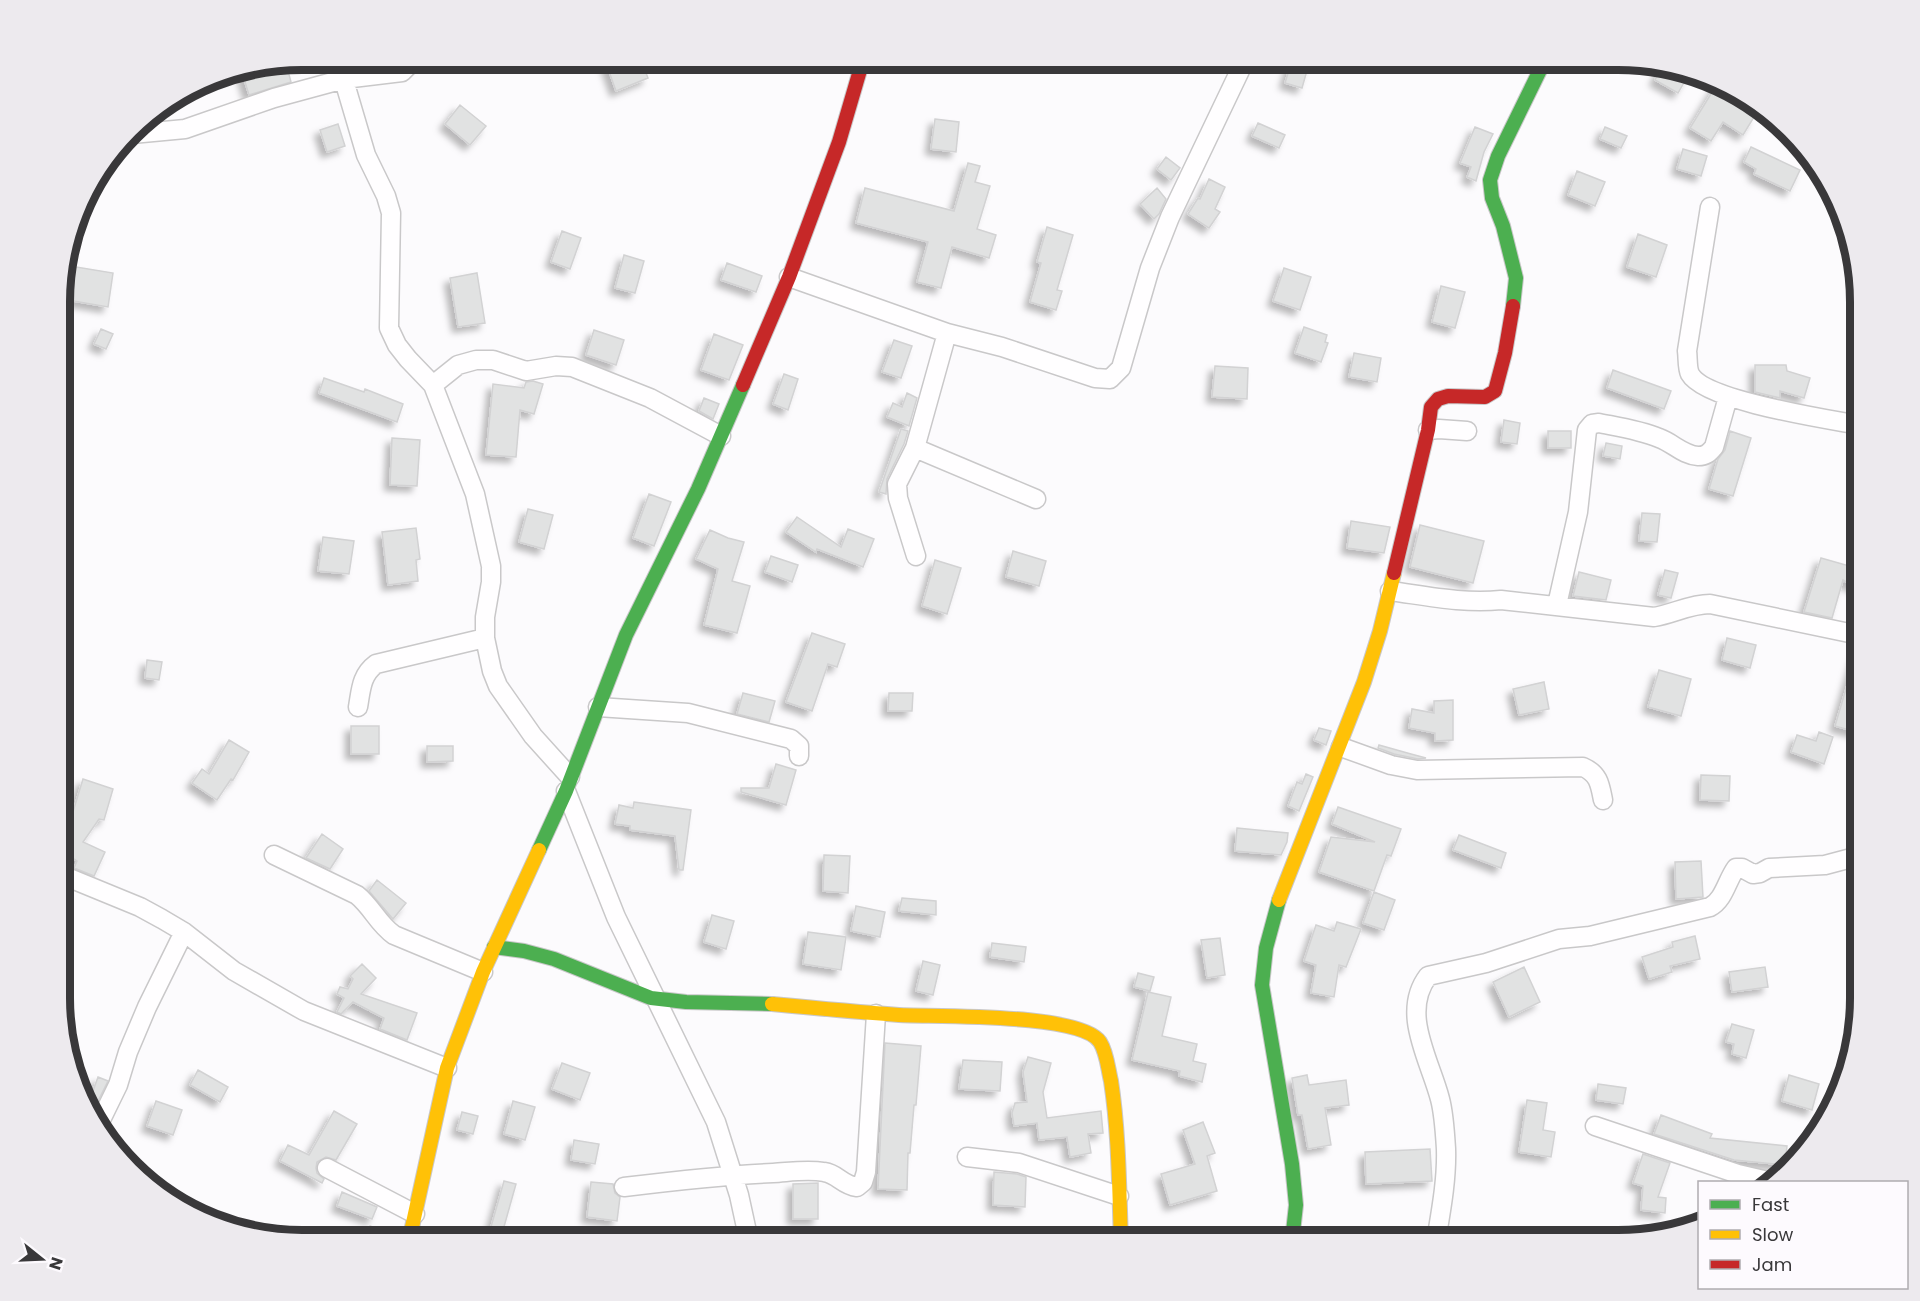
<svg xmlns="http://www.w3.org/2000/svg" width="1920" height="1301" viewBox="0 0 1920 1301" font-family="Poppins,sans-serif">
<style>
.building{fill:#e1e2e2;stroke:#d2d2d3;stroke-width:1.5;filter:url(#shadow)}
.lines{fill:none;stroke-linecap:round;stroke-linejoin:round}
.street-casing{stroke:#c9c8c9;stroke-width:21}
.fast-casing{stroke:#c9c8c9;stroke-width:16}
.slow-casing{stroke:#c9c8c9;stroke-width:16}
.jam-casing{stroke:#c9c8c9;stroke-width:16}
.street{stroke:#fffeff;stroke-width:18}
.fast{stroke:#4caf50;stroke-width:14}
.slow{stroke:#ffc107;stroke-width:14}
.jam{stroke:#c62828;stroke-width:14}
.rim{fill:none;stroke:#39383a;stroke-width:8}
</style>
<defs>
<filter id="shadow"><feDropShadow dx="-5.5" dy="5.5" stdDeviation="3" flood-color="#0004"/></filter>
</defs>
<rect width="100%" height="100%" fill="#fcfbfd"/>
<path class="building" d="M605 60H641L648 78 616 91Z
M1292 60H1310L1302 88 1285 83Z
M286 63 291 82 249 95 242 72Z
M1662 67 1690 72 1678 93 1655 80Z
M1717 84 1752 101 1747 113 1754 117 1743 135 1723 122 1711 141 1690 128Z
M460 105 486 126 470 145 445 124Z
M935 119 959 122 956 152 931 149Z
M1258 123 1285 135 1279 148 1252 136Z
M338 124 345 146 327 152 320 130Z
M1475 127 1493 134 1484 152 1476 181 1467 177 1471 167 1460 163Z
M1605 127 1627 136 1621 148 1600 139Z
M1751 147 1800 170 1790 191 1754 174 1756 169 1744 162Z
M1683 149 1707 156 1701 176 1677 169Z
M1166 157 1180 168 1171 180 1157 169Z
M968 163 980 166 975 182 990 186 977 229 996 235 989 258 952 247 941 288 917 282 928 242 856 223 865 188 954 211Z
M1577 171 1605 182 1595 206 1568 195Z
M1209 179 1225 187 1215 209 1220 212 1209 228 1188 214 1198 198 1200 199Z
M1157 188 1166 199 1159 214 1154 219 1140 204Z
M1047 227 1073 235 1057 290 1062 291 1056 310 1030 302 1041 263 1037 262Z
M562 231 581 238 570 269 551 262Z
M1638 234 1667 245 1656 277 1627 267Z
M624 255 644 261 635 293 615 288Z
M727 263 762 276 756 292 721 280Z
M64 265 113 273 108 307 62 299V271Z
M1284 268 1311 277 1300 310 1273 301Z
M477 273 485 323 458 327 450 278Z
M1441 286 1465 292 1455 328 1432 322Z
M1304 327 1327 335 1325 342 1328 343 1321 362 1295 353Z
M101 329 113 334 106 349 94 344Z
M594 330 624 340 616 365 586 355Z
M714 334 743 345 729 380 701 370Z
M894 340 912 346 901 378 882 372Z
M1354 353 1381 358 1377 382 1349 377Z
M1755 365H1786L1787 371 1810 378 1804 398 1780 391V398L1755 392Z
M1215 366 1248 368 1247 399 1212 397Z
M1613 370 1671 391 1664 409 1607 388Z
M784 374 798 379 788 410 773 404Z
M324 378 364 392 365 389 403 404 397 422 319 393Z
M533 381 543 384 534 414 520 410 516 457 486 455 493 384 524 388 526 382Z
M907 393 917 398 909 426 887 417 893 403 902 407Z
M704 398 719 404 713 419 699 411Z
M1504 420 1520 423 1517 444 1501 442Z
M901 429 908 431 904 444 887 479 886 494 879 492Z
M1548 431H1571V448H1548Z
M1730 431 1751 438 1733 496 1709 489 1718 459 1725 450Z
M392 438 420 440 417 486 390 485Z
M1606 443 1622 446 1620 459 1603 456Z
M649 494 671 502 654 546 633 538Z
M528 509 553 515 544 549 519 542Z
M1642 513 1660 514 1657 542 1639 541Z
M797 517 841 547 848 529 874 539 863 567 817 549 816 552 786 532Z
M1351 521 1390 527 1384 553 1347 548Z
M1420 525 1484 541 1473 583 1410 567Z
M416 528 420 559 416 560 418 581 388 585 382 532Z
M710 530 728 538 744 542 732 581 750 586 737 633 704 625 718 569 696 559Z
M323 537 354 541 349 574 318 571Z
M1013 551 1046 561 1039 586 1006 577Z
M771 556 798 565 792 582 765 572Z
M1821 558 1860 569V590L1843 580 1832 618 1804 612Z
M935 560 961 568 947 614 922 606Z
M1665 570 1678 573 1671 598 1658 595Z
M1579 572 1611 580 1606 600 1573 596Z
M812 633 845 644 837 667 828 664 812 711 786 702Z
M1727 638 1756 645 1750 668 1722 660Z
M1856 655H1860V733L1835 726Z
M147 660 162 662 159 680 145 678Z
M1659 670 1691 679 1681 716 1648 707Z
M1544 682 1549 709 1519 715 1513 689Z
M743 693 775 701 769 722 737 714Z
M889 693H913L912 711H888Z
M1453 700V740L1435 741V733L1409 728 1412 709 1434 713V701Z
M351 726H379V754H351Z
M1319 728 1331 731 1326 745 1314 740Z
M1819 732 1833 737 1824 764 1791 752 1797 735 1816 741Z
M229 740 249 752 233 780 231 779 217 800 192 783 202 769 209 774Z
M1379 745 1411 754 1426 758 1418 759 1394 754 1378 748Z
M427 746H453V761L427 762Z
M776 764 796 770 786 805 741 792V788H769Z
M1306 774 1313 777 1299 811 1288 806 1297 782 1302 784Z
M1701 775 1730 776 1729 801 1700 800Z
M83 779 113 789 104 820 99 819 83 842 105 852 94 876 74 868 77 861 62 851V808L72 815Z
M634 802 691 810 683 870H679L675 836 630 830V826L615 824 619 805 633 808Z
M1338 807 1401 829 1391 856 1387 855 1374 891 1319 872 1331 837 1375 842 1332 824Z
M1237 828 1288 833 1287 842 1281 855 1235 851Z
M322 834 343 849 330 869 306 858Z
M1459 835 1506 853 1501 868 1453 850Z
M824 855 850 856 848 893 823 891Z
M1701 861 1703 897 1676 899 1675 862Z
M377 880 406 903 393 919 369 891Z
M1374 892 1395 900 1384 930 1363 923Z
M902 898 936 901V915L899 911Z
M856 906 885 912 880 937 851 931Z
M712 915 734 921 726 949 704 942Z
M1337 922 1361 929 1346 967 1339 965 1334 997 1311 993 1316 965 1304 961 1316 925 1334 931Z
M808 932 846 937 841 970 803 964Z
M1695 936 1700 959 1670 966 1672 972 1649 979 1642 957 1673 947 1672 942Z
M1220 938 1225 975 1207 978 1201 940Z
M992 943 1026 947 1024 962 990 957Z
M923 961 940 965 933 995 916 991Z
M362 964 376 978 361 994 417 1013 407 1040 380 1029 384 1018 353 1002 341 1014 337 1012 344 998 337 994 340 987 348 989 353 979 350 976Z
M1524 967 1540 1002 1509 1017 1493 982Z
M1765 967 1768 987 1732 992 1729 972Z
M1138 973 1154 977 1150 991 1134 987Z
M1148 992 1171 997 1162 1036 1197 1044 1193 1061 1206 1064 1202 1082 1179 1076 1180 1071 1132 1060Z
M1732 1024 1754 1030 1746 1058 1732 1054 1734 1044 1726 1042Z
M885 1043 921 1046 916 1105H914L910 1153H908L907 1190 878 1189Z
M1028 1057 1051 1063 1043 1092 1047 1118 1101 1111 1103 1133 1088 1134 1091 1153 1070 1157 1067 1137 1039 1140 1037 1123 1014 1126 1012 1113 1015 1103 1027 1102 1023 1072Z
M963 1060 1002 1062 1000 1091 959 1089Z
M562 1063 590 1073 580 1100 552 1089Z
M198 1070 228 1087 220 1102 190 1085Z
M1307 1075 1309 1085 1346 1080 1349 1105 1325 1108 1331 1145 1308 1149 1302 1115H1298L1292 1078Z
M1789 1075 1819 1084 1812 1110 1782 1101Z
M98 1077 108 1081 94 1109 88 1105Z
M1598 1084 1626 1088 1623 1104 1596 1100Z
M1527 1100 1547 1103 1543 1130 1555 1132 1551 1157 1519 1152Z
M156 1101 182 1110 173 1135 147 1126Z
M513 1101 535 1107 525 1140 504 1134Z
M334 1111 357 1124 336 1160 326 1157 317 1162 316 1168 317 1173 324 1179 322 1183 280 1161 288 1145 309 1155Z
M462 1112 478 1116 473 1134 457 1130Z
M1661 1115 1712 1134 1710 1138 1787 1146 1785 1165 1734 1160 1654 1134Z
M1203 1122 1215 1153 1207 1156 1217 1191 1170 1205 1161 1174 1195 1164 1183 1130Z
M574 1140 599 1144 595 1164 571 1160Z
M1430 1149 1432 1181 1366 1184 1365 1152Z
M1643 1154 1670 1163 1658 1197 1666 1198 1665 1213 1641 1210 1643 1186 1633 1183Z
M994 1172 1017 1174 1026 1177 1025 1207 993 1205Z
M504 1181 516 1184 500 1241H487Z
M591 1182 613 1184 615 1193 620 1197 617 1221 587 1217Z
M818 1183V1219H793V1184Z
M342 1192 377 1207 372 1219 337 1206Z
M370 1226 396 1235 395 1241H365Z"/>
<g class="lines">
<g class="street-casing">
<path id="street" d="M338 60 366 155 386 196 391 213 389 328 397 345 408 359 433 385 475 494 491 566V582L485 617V638L492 671 498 686 533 736 570 777
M132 134 185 129 274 98 344 79 402 72 414 60
M1710 207 1687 351C1688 357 1687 368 1690 374 1705 401 1827 419 1859 425
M789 277 947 333 1002 347 1095 378 1110 379 1121 368 1150 268 1170 217 1245 60
M433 385 458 365 476 360H493L526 371 556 366 572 367 650 398 721 436
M1428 430 1439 429 1467 431
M915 448 1036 499
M916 556 898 498 897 484 915 448 947 333
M1390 591C1427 596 1464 604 1501 600L1654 617C1673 614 1690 604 1710 604L1859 635
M1557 605 1578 512 1587 430 1592 424 1599 423C1619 427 1640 430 1659 438 1673 443 1683 455 1698 456 1706 456 1709 453 1714 447L1728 397
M358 707C361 690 361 675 376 664L485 638
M598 707 688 713 791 739 799 746V756
M1341 747 1391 765 1417 770 1583 767C1599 774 1600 785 1603 800
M566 791 616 917 716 1122 739 1195 749 1241
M274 855 357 895C372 907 378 924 394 935L483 972
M62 875 140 907 162 919 184 932 234 971 304 1011 447 1068
M98 1126 118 1085 128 1052 147 1007 184 932
M1595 1126 1738 1174 1768 1181
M967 1157 1019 1163 1119 1196
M327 1168 415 1214
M624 1187C673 1181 723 1175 773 1173 790 1172 807 1169 824 1172 838 1174 842 1185 857 1187L863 1182 866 1172 876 1014
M1436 1241C1441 1211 1447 1179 1446 1149 1445 1133 1444 1114 1440 1099 1430 1060 1400 1013 1428 976L1486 963 1559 939 1590 936 1710 907C1724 900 1727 880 1736 868H1742L1753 874 1760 873 1769 868 1825 865 1859 856"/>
</g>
<g class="fast-casing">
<path id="fast" d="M1513 306 1516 278 1503 226 1492 198 1490 180 1498 156 1545 60
M539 850 566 791 626 635 698 489 743 385
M1279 900 1266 948 1262 985 1292 1164 1296 1205 1292 1241
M494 947 524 951 554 959 651 998 686 1002 772 1004"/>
</g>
<g class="slow-casing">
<path id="slow" d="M1279 900 1364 682 1380 631 1394 573
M772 1004C814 1008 857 1012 899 1015 936 1017 1081 1013 1100 1042 1107 1053 1108 1069 1111 1081 1119 1134 1119 1188 1121 1241
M409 1241 447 1068 483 972 539 850"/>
</g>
<g class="jam-casing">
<path id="jam" d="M743 385 789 277 839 142 863 60
M1394 573 1428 430 1431 407 1438 399 1448 396 1485 397 1495 391 1505 353 1513 306"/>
</g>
<use href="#street" class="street"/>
<use href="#fast" class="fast"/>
<use href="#slow" class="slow"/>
<use href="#jam" class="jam"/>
</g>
<path d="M0 0H1920V1301H0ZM302 70H1618A232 232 0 0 1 1850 302V998A232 232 0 0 1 1618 1230H302A232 232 0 0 1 70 998V302A232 232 0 0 1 302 70Z" fill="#edeaee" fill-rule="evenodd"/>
<path class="rim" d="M302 70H1618A232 232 0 0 1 1850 302V998A232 232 0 0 1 1618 1230H302A232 232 0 0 1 70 998V302A232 232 0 0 1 302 70Z"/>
<rect x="1698" y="1181" width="210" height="108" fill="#fdfafe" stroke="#afacb0" stroke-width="1.5"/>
<rect x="1710" y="1200" width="30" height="9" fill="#4caf50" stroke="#afacb0" stroke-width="1.5"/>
<text x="1752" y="1211" font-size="18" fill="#39383a">Fast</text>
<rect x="1710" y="1230" width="30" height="9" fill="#ffc107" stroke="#afacb0" stroke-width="1.5"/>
<text x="1752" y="1241" font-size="18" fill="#39383a">Slow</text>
<rect x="1710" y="1260" width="30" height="9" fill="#c62828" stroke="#afacb0" stroke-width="1.5"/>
<text x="1752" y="1271" font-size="18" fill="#39383a">Jam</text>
<g transform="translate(42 1259) rotate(108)" stroke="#fdfafe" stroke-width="4.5" paint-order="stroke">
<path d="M0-4.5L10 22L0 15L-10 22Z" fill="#39383a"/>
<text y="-9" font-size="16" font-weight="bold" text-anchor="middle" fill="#39383a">N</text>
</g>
</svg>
